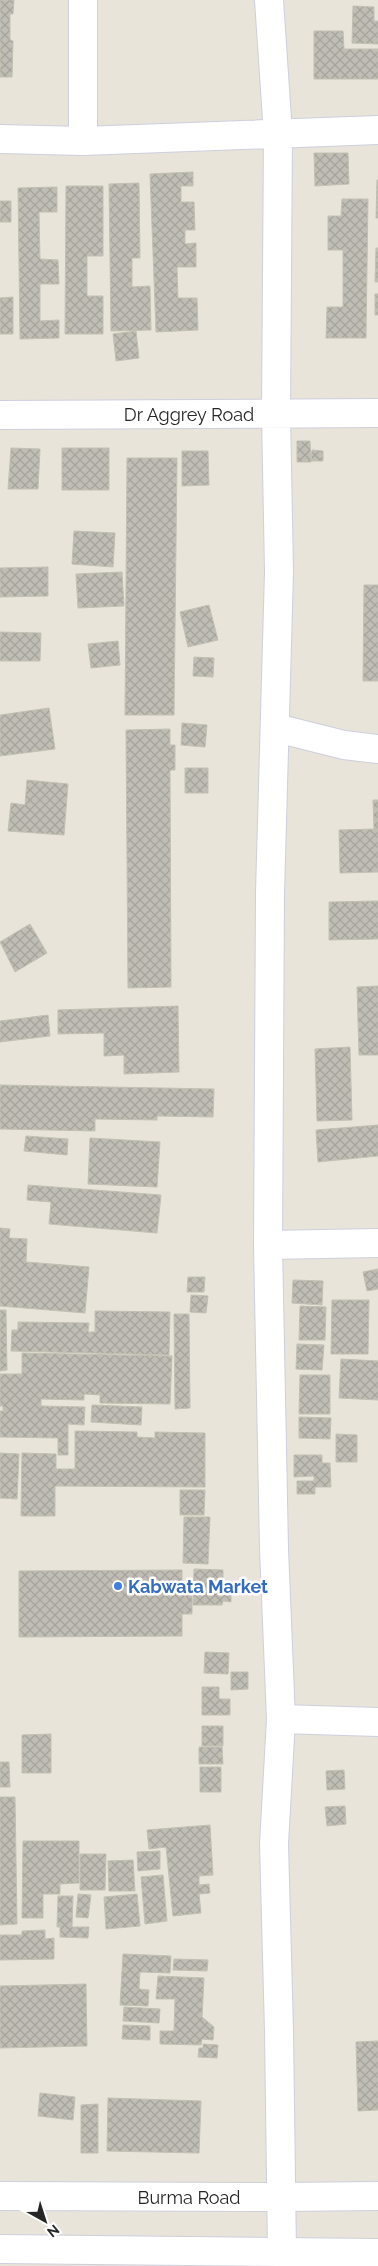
<svg xmlns="http://www.w3.org/2000/svg" width="378" height="2266" viewBox="0 0 378 2266" font-family="Raleway,sans-serif">
<style>
.building{fill:url(#building-cross-hatch);stroke:#c3c0b3}
.lines{fill:none;stroke-linecap:round;stroke-linejoin:round}
.street-casing{stroke:#cecfdf;stroke-width:30}
.secondary-casing{stroke:#cecfdf;stroke-width:30}
.street{stroke:#fff;stroke-width:28}
.secondary{stroke:#fff;stroke-width:28}
.shop-dot{fill:#3f7fe0;stroke:#fff;stroke-width:2}
.labels{text-anchor:middle;dominant-baseline:central;stroke-width:5;stroke-linejoin:round;paint-order:stroke}
.street-label{font-size:18px;fill:#262626;stroke:#fff}
.shop-label{font-size:18px;font-weight:bold;fill:#366cbe;stroke:#fff;text-anchor:start}
</style>
<defs>
<pattern id="building-cross-hatch" width="8" height="8" patternUnits="userSpaceOnUse" patternTransform="scale(1.25)"><rect width="8" height="8" fill="#c0beb4"/><path d="M0 0l8 8M0 8l8-8" fill="none" stroke="#a5a39b"/></pattern>
</defs>
<rect width="100%" height="100%" fill="#e8e4d9"/>
<path class="building" d="M0 0H14L13 14H10V40L13 41 12 77H0Z
M353 6 374 7V21H378V44L352 43Z
M314 31H343L344 49H378V79H314Z
M314 153H348L349 184 315 186Z
M193 172V186H181V202H194L195 230H185V244L196 243V267H177L178 298H197L198 330 156 332 150 174Z
M377 180H378V218H376Z
M139 183 140 258H132V287L150 286 151 330 111 331 109 184Z
M66 186H103V256H87V296H103V334H65Z
M57 187V212H39L40 259 58 260 59 284H40V321L59 320V338L20 339 18 188Z
M342 199H368L366 338H326L327 307H343V250H328V216H341Z
M0 201H11V222H0Z
M376 248H378V282H375Z
M375 294H378V315H375Z
M13 297V334H0V298Z
M136 331 139 358 116 361 113 334Z
M297 441H310L311 462H297Z
M11 448 40 449 38 489H8Z
M62 448H109V490H62Z
M312 450 323 451V461H311Z
M182 451H208L209 485 182 486Z
M127 458H177L174 715H125Z
M74 531 115 533 113 567 72 564Z
M48 567V596L0 597V568Z
M122 572 124 606 78 608 76 574Z
M364 585H378V681H363Z
M209 605 218 640 188 647 180 612Z
M0 632 41 633 40 661H0Z
M118 641 120 665 91 668 88 644Z
M194 657 214 658 213 677 193 676Z
M49 708 55 749 0 756V715Z
M182 723 207 725 205 747 181 745Z
M170 729V745H175V770H170L171 987 128 988 126 730Z
M185 768H208V793H185Z
M27 780 68 784 64 835 8 831 11 803 25 805Z
M373 800H378V872L340 873 339 830 374 829Z
M378 901V939L329 940V902Z
M30 924 47 953 15 972 0 942Z
M378 986V1055H359L357 987Z
M178 1006 179 1072 124 1074V1055L104 1056V1033L58 1034V1010Z
M48 1015 50 1036 0 1042V1021Z
M350 1047 352 1120 317 1121 315 1049Z
M0 1085 214 1089 213 1117 157 1116V1120L95 1119V1131L0 1129Z
M378 1125V1156L318 1162 316 1130Z
M26 1136 68 1139 67 1155 24 1151Z
M90 1138 160 1142 157 1187 88 1184Z
M28 1185 161 1195 157 1233 49 1224 51 1202 27 1200Z
M0 1228 10 1229 9 1238 27 1239 26 1262 89 1267 85 1313 0 1306Z
M378 1269V1289L367 1291 363 1272Z
M188 1277H205L204 1292H187Z
M293 1280 323 1281 322 1305 292 1303Z
M191 1295 208 1296 206 1313 190 1312Z
M332 1300H369L368 1354H331Z
M300 1306 326 1307 325 1340H299Z
M0 1310H6L7 1370 0 1371Z
M95 1311 170 1312 169 1355 11 1351 12 1330H18V1322L89 1323 88 1332H95Z
M174 1314H189L190 1408 175 1409Z
M297 1344 324 1345 322 1370 296 1369Z
M22 1353 172 1356 170 1404 100 1403V1395L84 1394V1400L41 1399V1406L85 1407 84 1425 68 1424V1455H58V1438L0 1437V1411H3V1406H0V1374H22Z
M341 1359 378 1361V1400L339 1398Z
M300 1375H330V1414H299Z
M92 1405 142 1407 141 1425 91 1422Z
M299 1417 331 1418 330 1439 299 1438Z
M75 1431 137 1432V1437L155 1438V1432L205 1433V1487L55 1486V1516H21L22 1453 56 1454V1469H75Z
M336 1434 357 1435V1462H336Z
M0 1453 19 1454 17 1499 0 1498Z
M294 1455H322V1463H330L331 1487H315V1494H297V1481H314V1476L294 1477Z
M180 1490H205L204 1515H180Z
M184 1517H210L208 1564 183 1563Z
M194 1569 223 1570V1585H231V1602L223 1601 222 1605H193Z
M182 1570V1593H192V1614H182V1636L19 1637V1571Z
M205 1652 229 1653 228 1674 204 1673Z
M231 1672H248V1689L231 1690Z
M202 1687H219V1699H230V1715H202Z
M202 1726H223V1746H202Z
M51 1734V1773H22V1735Z
M199 1747H222L223 1764H199Z
M0 1762H9L10 1787H0Z
M200 1767H221V1792H200Z
M344 1770 345 1789 327 1790 326 1771Z
M0 1797H15L17 1924 0 1925Z
M345 1806 346 1824 327 1826 325 1807Z
M210 1825 213 1875 199 1876V1885L209 1884 210 1893 199 1894 201 1913 173 1916 166 1847 149 1849 147 1830Z
M23 1841H79V1883L60 1884V1894H43V1918H22Z
M160 1851V1869L138 1871 137 1852Z
M80 1854H106L105 1890H80Z
M133 1860 135 1891H109L108 1861Z
M163 1875 167 1921 145 1924 141 1877Z
M78 1894 91 1895 88 1918 76 1917Z
M137 1894 140 1926 106 1929 104 1897Z
M58 1896H73L72 1927H89L88 1938 60 1937V1927H57Z
M45 1930V1939L54 1938V1959L0 1960V1935H22V1931Z
M123 1954 171 1956 170 1973 140 1972 139 1989 149 1990 148 2006 120 2005Z
M174 1959 208 1960 207 1971 173 1970Z
M158 1976 204 1978 202 2017 214 2027 213 2040 202 2039 201 2045 160 2044V2031H174L175 1999H156Z
M86 1984 87 2046 0 2048V1986Z
M124 2007 160 2009 159 2023 123 2021Z
M123 2025 150 2026V2040L122 2039Z
M378 2041V2110L358 2111 356 2042Z
M203 2044 218 2045 217 2058 198 2057 199 2048H203Z
M40 2093 75 2097 73 2120 38 2116Z
M108 2098 201 2101 199 2153 107 2151Z
M98 2104V2153H81V2105Z"/>
<g class="lines">
<g class="street-casing">
<path id="street" d="M83 0V141
M269 0 278 134 276 414 279 572 270 893 268 1245 274 1549 281 1719 274 1844 279 2031 282 2253
M0 139 83 141 378 130
M0 415 378 413
M276 728 344 745 378 749
M268 1245 378 1243
M281 1719 378 1722"/>
</g>
<g class="secondary-casing">
<path id="secondary" d="M0 2196 281 2197 378 2196
M0 2249 378 2253"/>
</g>
<use href="#street" class="street"/>
<use href="#secondary" class="secondary"/>
</g>
<circle class="shop-dot" cx="118" cy="1586" r="5"/>
<g class="labels">
<g class="street-label">
<text x="189" y="414">Dr Aggrey Road</text>
<text x="189" y="2197">Burma Road</text>
</g>
<g class="shop-label">
<text x="128" y="1586">Kabwata Market</text>
</g>
</g>
<g transform="translate(45 2221) rotate(141)" stroke="#ffffff" stroke-width="4" paint-order="stroke">
<path d="M0-4L9 19L0 12L-9 19Z" fill="#262626"/>
<text y="-8" font-size="14" font-weight="bold" text-anchor="middle" fill="#262626">N</text>
</g>
</svg>
